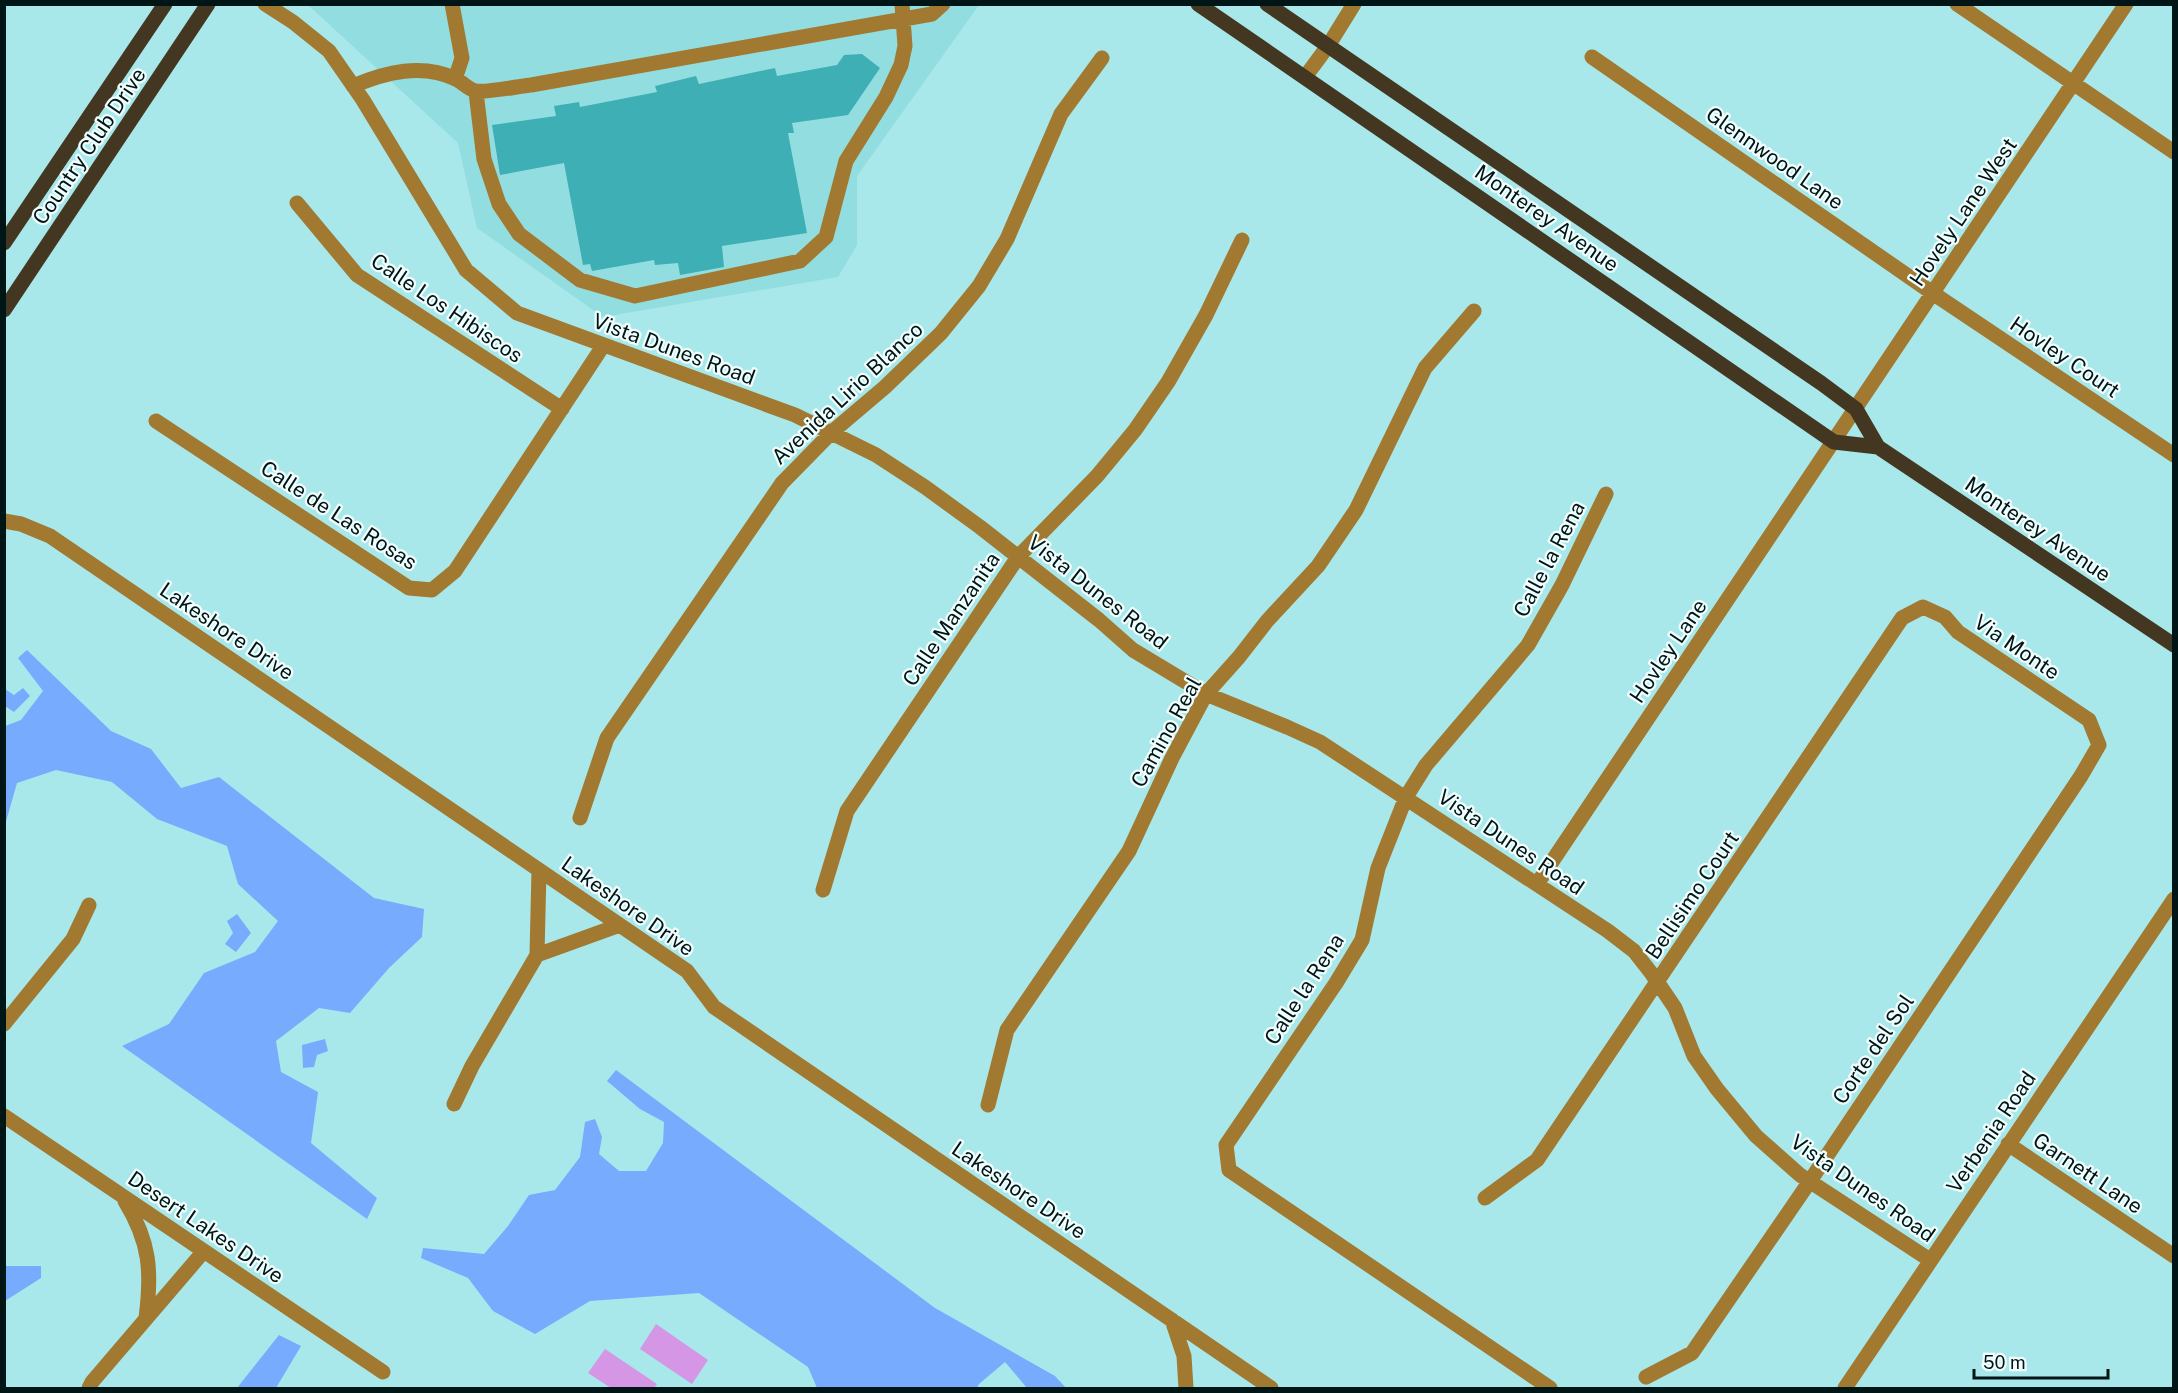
<svg xmlns="http://www.w3.org/2000/svg" width="2178" height="1393" viewBox="0 0 2178 1393" font-family="'Public Sans',sans-serif">
<style>
.built{fill:#92dde0}
.green{fill:#d596e5}
.water{fill:#76abfe}
.building{fill:#3eafb4}
.lines{fill:none;stroke-linecap:round;stroke-linejoin:round}
.minor{stroke:#a17930;stroke-width:15}
.major{stroke:#443722;stroke-width:15}
.labels{text-anchor:middle;dominant-baseline:central;stroke-width:4.5;stroke-linejoin:round;paint-order:stroke}
.street-label{font-size:21px;fill:#001516;stroke:#f2fefe}
</style>
<rect width="100%" height="100%" fill="#a8e8ea"/>
<path class="built" d="M308 5H979L857 176V245L838 277 603 317 477 228 458 143Z"/>
<path class="green" d="M656 1324 708 1360 692 1384 640 1349Z
M605 1349 657 1384 654 1388H611L588 1373Z"/>
<path class="water" d="M27 650 111 731 151 749 181 788 219 777 374 898 424 909 422 937 389 968 350 1013 319 1008 276 1041 281 1072 318 1092 311 1143 377 1198 367 1219 122 1046 169 1024 204 973 255 952 278 921 238 884 227 846 157 819 112 782 56 770 17 783 5 825V726L21 720 43 691 18 658Z
M23 688 30 696 14 712 5 706V689L14 695Z
M237 914 251 933 236 952 225 944 233 933 227 921Z
M325 1039 328 1051 317 1055 314 1067 303 1068 302 1045Z
M616 1070 935 1308 1055 1376 1066 1388H1027L1005 1362 979 1384 977 1388H817L808 1367 699 1293 590 1301 535 1334 493 1311 468 1278 421 1258 423 1248 484 1254 508 1226 529 1195 555 1190 580 1157 585 1122 595 1119 602 1137 599 1154 619 1171H646L663 1143 664 1122 640 1109 607 1081Z
M5 1266H41V1278L5 1301Z
M279 1335 301 1346 276 1388H237Z"/>
<path class="building" d="M862 54 880 68 848 115 792 123 794 133H788L807 233 722 246 724 267 680 275 678 263 655 265 654 260 592 271 590 264 583 265 564 163 500 175 492 125 556 116 554 106 579 102 580 107 657 92 655 86 696 76 699 84 775 68 777 76 837 65 844 55Z"/>
<g class="lines">
<path class="minor" d="M265 4 293 22 329 51 363 100 466 270 517 313 795 415 876 455 925 487 980 527 1099 620 1133 650 1206 694 1287 727 1320 742 1608 931 1634 951 1652 974 1675 1008 1694 1056 1717 1089 1756 1136 1800 1175 1930 1260
M452 4 462 58 455 79
M1957 4 2174 152
M1592 57 1934 294 2174 455
M1305 77 1328 46 1354 4
M353 86C386 72 422 63 456 79 462 82 469 90 476 91 485 93 520 86 531 85L932 14 943 4
M476 92 484 159 499 204 519 234 580 280 635 296 800 261 826 237 846 161 886 97 901 65 905 46 902 4
M297 203 357 275 562 409
M156 421 409 588 432 590 455 571 603 346
M4 521 21 524 50 536 687 971 714 1007 1271 1388
M580 818 607 738 782 483 832 432 885 387 941 333 979 286 1007 239 1061 114 1102 58
M1537 884 2126 4
M823 890 847 811 1018 557 1097 476 1135 430 1168 382 1206 315 1242 240
M537 955 620 925
M4 1024 73 939 89 905
M454 1104 472 1066 537 955 539 870
M988 1105 1007 1030 1129 851 1172 758 1206 694 1239 657 1267 621 1318 566 1356 510 1425 368 1474 311
M4 1116 383 1372
M2008 1144 2174 1256
M1485 1198 1537 1160 1902 618 1923 607 1945 617 1958 632 2089 720 2099 745 2081 776 1810 1181 1692 1353 1646 1377
M125 1201C150 1242 152 1271 146 1318
M1172 1320 1184 1356 1186 1388
M89 1388 92 1382 204 1251
M1550 1388 1229 1170 1226 1145 1336 983 1362 940 1378 868 1406 797 1426 765 1528 645 1562 585 1606 494
M1845 1388 2174 899"/>
<path class="major" d="M1198 4 1834 442 1878 447
M1267 4 1821 383 1856 409 1878 447 2174 645
M4 243 165 4
M4 310 208 4"/>
</g>
<g class="labels">
<g class="street-label">
<text transform="translate(89 146) rotate(-56)">Country Club Drive</text>
<text transform="translate(1775 158) rotate(35)">Glennwood Lane</text>
<text transform="translate(1963 212) rotate(-56)">Hovely Lane West</text>
<text transform="translate(1547 218) rotate(35)">Monterey Avenue</text>
<text transform="translate(447 308) rotate(34)">Calle Los Hibiscos</text>
<text transform="translate(674 349) rotate(20)">Vista Dunes Road</text>
<text transform="translate(2065 357) rotate(34)">Hovley Court</text>
<text transform="translate(847 393) rotate(-43)">Avenida Lirio Blanco</text>
<text transform="translate(339 515) rotate(33)">Calle de Las Rosas</text>
<text transform="translate(2038 529) rotate(34)">Monterey Avenue</text>
<text transform="translate(1549 559) rotate(-62)">Calle la Rena</text>
<text transform="translate(1098 592) rotate(38)">Vista Dunes Road</text>
<text transform="translate(951 619) rotate(-56)">Calle Manzanita</text>
<text transform="translate(227 631) rotate(34)">Lakeshore Drive</text>
<text transform="translate(2017 647) rotate(34)">Via Monte</text>
<text transform="translate(1668 651) rotate(-56)">Hovley Lane</text>
<text transform="translate(1166 732) rotate(-61)">Camino Real</text>
<text transform="translate(1511 842) rotate(34)">Vista Dunes Road</text>
<text transform="translate(1692 895) rotate(-56)">Bellisimo Court</text>
<text transform="translate(628 906) rotate(35)">Lakeshore Drive</text>
<text transform="translate(1304 989) rotate(-57)">Calle la Rena</text>
<text transform="translate(1873 1049) rotate(-56)">Corte del Sol</text>
<text transform="translate(1991 1132) rotate(-56)">Verbenia Road</text>
<text transform="translate(2088 1173) rotate(34)">Garnett Lane</text>
<text transform="translate(1863 1188) rotate(35)">Vista Dunes Road</text>
<text transform="translate(1019 1190) rotate(34)">Lakeshore Drive</text>
<text transform="translate(206 1227) rotate(34)">Desert Lakes Drive</text>
</g>
</g>
<rect width="2178" height="1393" fill="none" stroke="#001516" stroke-width="12"/>
<path d="M1974 1369v9h134v-9" fill="none" stroke="#001516" stroke-width="3"/>
<text x="1983" y="1369" font-size="18" fill="#001516" stroke="#f2fefe" stroke-width="4.5" paint-order="stroke">50 m</text>
</svg>
